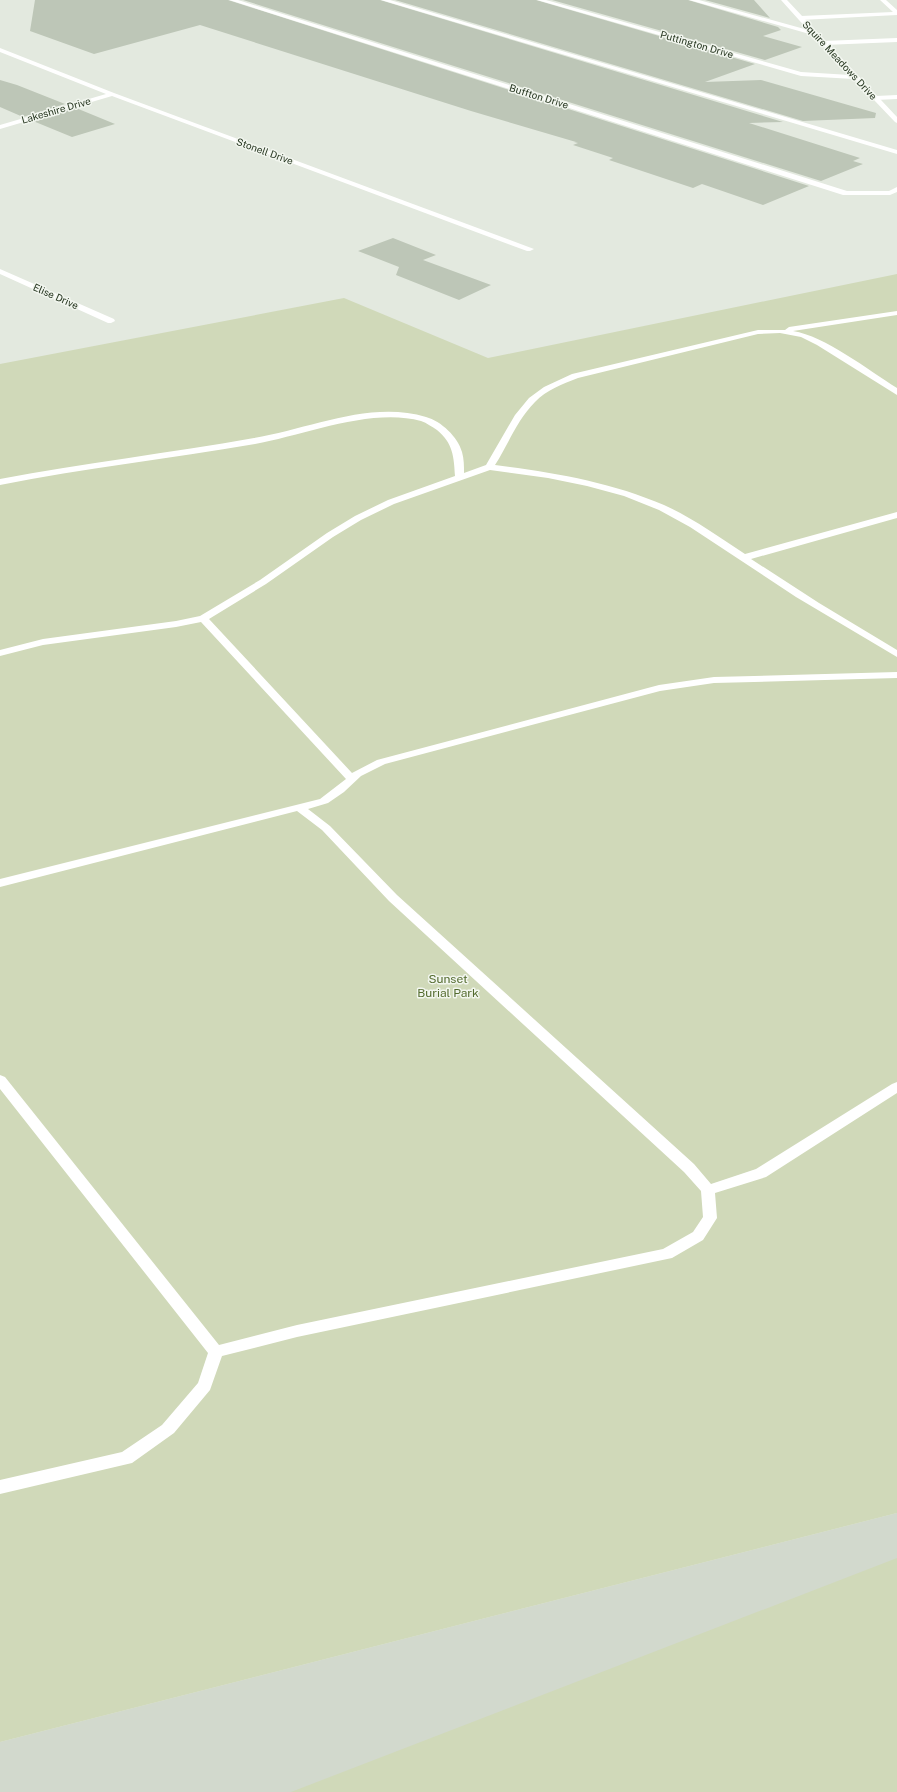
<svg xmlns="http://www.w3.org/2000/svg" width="897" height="1792" viewBox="0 0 897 1792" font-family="'Public Sans',sans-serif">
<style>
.built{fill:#d2d9cd}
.green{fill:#d0d9b9}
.building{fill:#bdc6b7}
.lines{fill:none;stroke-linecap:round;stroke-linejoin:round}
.service{fill:#fff;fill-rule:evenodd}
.minor{fill:#fff;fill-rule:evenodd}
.labels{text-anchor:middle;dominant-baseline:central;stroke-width:3;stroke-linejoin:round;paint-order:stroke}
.far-street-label{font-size:10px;fill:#273721;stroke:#f2f6ef}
.park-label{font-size:12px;fill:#536b2e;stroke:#f2f6ef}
</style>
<rect width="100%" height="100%" fill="#e3e9df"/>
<path class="built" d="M897 1513V1792H0V1742Z"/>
<path class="green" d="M897 274V1513L0 1742V364L344 298 488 358Z
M897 1558V1792H291Z"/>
<path class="building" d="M35 0H228L809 186 763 205 702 184 693 188 609 160 613 158 573 145 578 143 574 142H576L471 111 200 25 94 54 30 31Z
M243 0H380L783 122 749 123 860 158 853 161 863 164 821 181Z
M395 0H536L755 64 705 82 761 80 876 113 875 118 803 121Z
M552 0H688L778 27 781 30 763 36 802 47 765 60Z
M705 0H754L770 18Z
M0 80 17 85 65 104 23 117 0 107Z
M76 108 115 124 72 137 33 121Z
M393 238 436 255 423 260 491 285 459 300 396 275 399 267 358 251Z"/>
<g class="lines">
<path class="service" d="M880 0H886L897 10V15L801 20 798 18 801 16 893 12Z
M897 38V42L824 45 821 43 824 41Z
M897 95V99L876 100 873 98 876 96Z
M897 311V315L793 331C825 336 868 370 897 388V395L817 345 801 337 780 333 758 334 578 378C563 384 546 390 535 402 517 420 508 445 495 465 552 472 611 482 664 505 693 518 719 537 745 554L897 512V518L751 559 819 603 897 650V657L796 597 690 527 659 510 624 496 587 486 548 478 490 470 394 504 361 520 333 537 266 584 209 619 352 773 377 760 659 685 714 677 897 672V678L714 683 660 691 385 764 361 776 344 792 328 803 308 809 330 826 397 895 694 1164 711 1184 756 1169 892 1084 897 1082V1093L766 1177 715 1193 717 1218 703 1240 672 1258 297 1337 222 1356 210 1390 174 1433 132 1463 0 1494V1480L122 1452 162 1425 198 1383 208 1353 0 1089V1075L5 1077 219 1345 297 1325 663 1249 693 1232 703 1217 701 1191 684 1172 389 901 322 830 297 811 0 887V879L320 799 346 779 201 622 176 627 43 645 0 656V650L43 639 176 621 200 616 260 580 327 533 355 516 388 500 455 476C454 457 453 443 437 430 432 427 427 423 421 421 372 407 304 435 255 444 170 459 84 468 0 485V479C84 463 170 453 254 438 309 429 370 400 426 417 441 421 458 437 462 452 464 459 464 466 464 473L486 465 515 415 529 398 544 387 572 374 758 330H785L789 327Z"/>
<path class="minor" d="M229 0H238L847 191H889L897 187V192L890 195H843Z
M381 0H390L897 150V154Z
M537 0H546L801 72 850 75 813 35 689 0H699L808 30 781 0H787L897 117V123L895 122 854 79 801 76Z
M0 48 114 93 534 249 530 251H527L112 96 0 129V125L106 94 0 52Z
M0 269 114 319 115 321 111 323H108L0 274Z"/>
</g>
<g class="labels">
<g class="far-street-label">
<text transform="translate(697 44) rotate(16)">Puttington Drive</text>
<text transform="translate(840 60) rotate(47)">Squire Meadows Drive</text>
<text transform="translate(539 96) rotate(17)">Buffton Drive</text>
<text transform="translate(56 110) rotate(-16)">Lakeshire Drive</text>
<text transform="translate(265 151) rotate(20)">Stonell Drive</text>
<text transform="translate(56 296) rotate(24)">Elise Drive</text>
</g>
<g class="park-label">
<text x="448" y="979">Sunset<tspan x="448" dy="14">Burial Park</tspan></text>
</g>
</g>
</svg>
